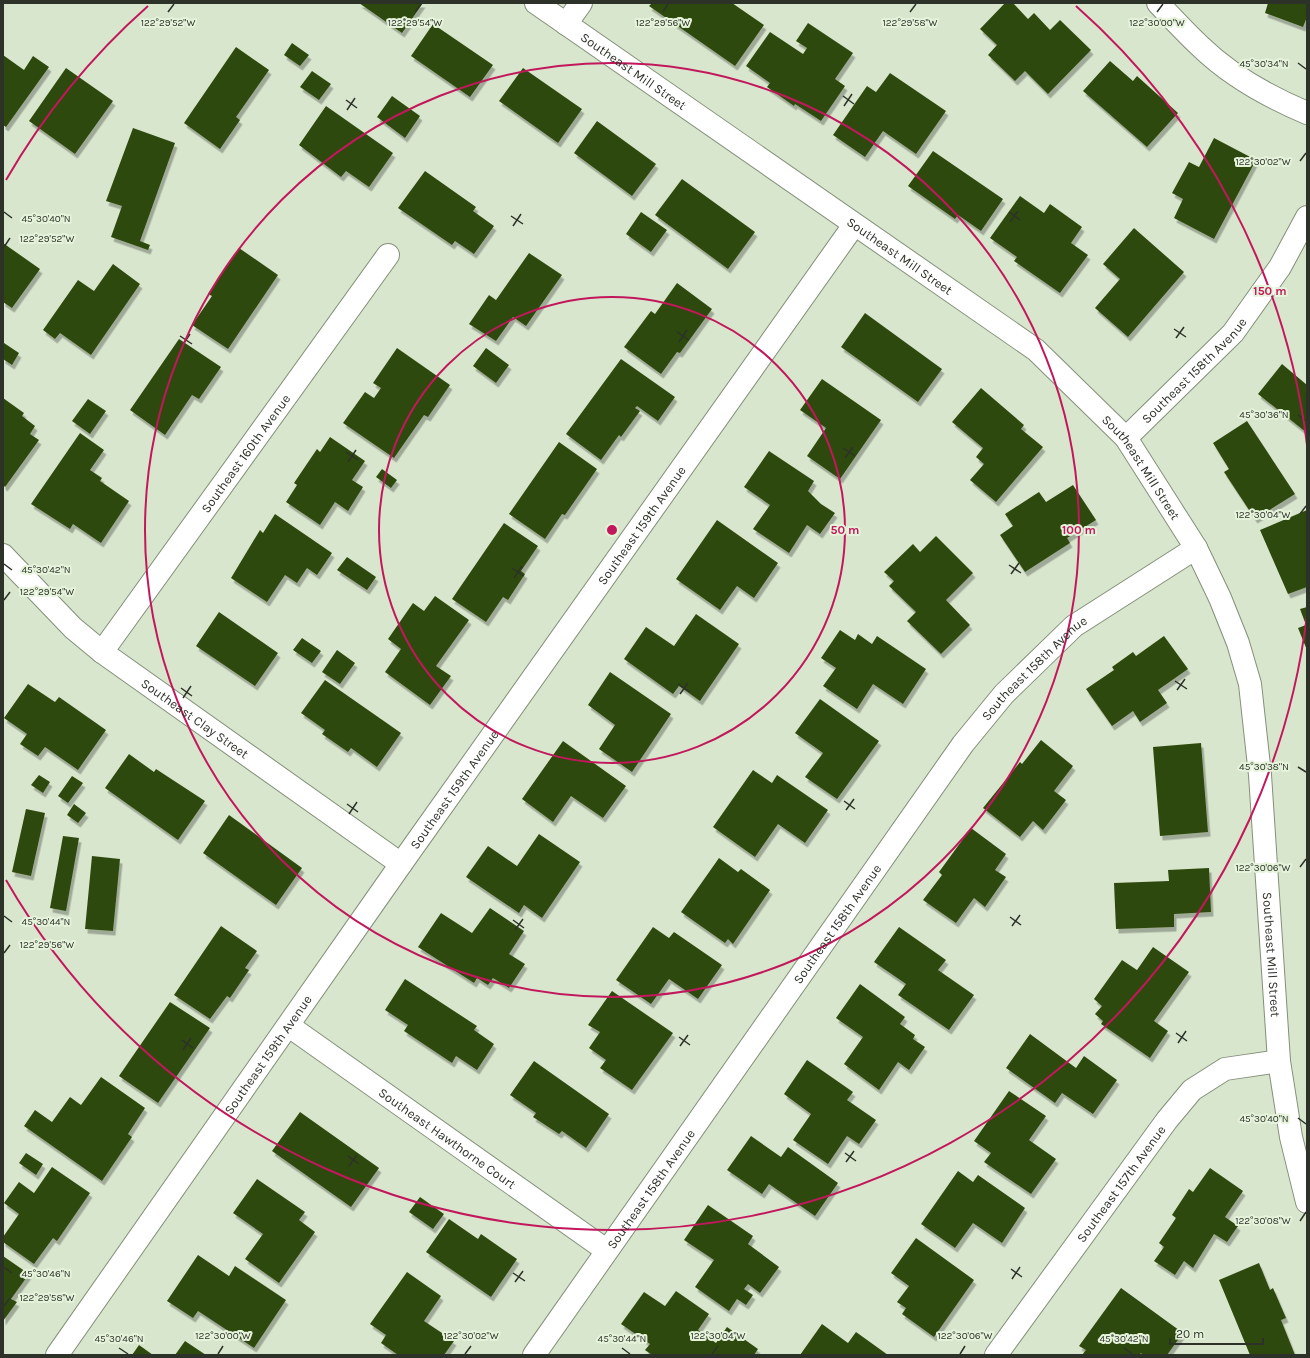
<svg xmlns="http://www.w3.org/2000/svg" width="1310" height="1358" viewBox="0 0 1310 1358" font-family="Karla,sans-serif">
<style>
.building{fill:#2f4a0d;filter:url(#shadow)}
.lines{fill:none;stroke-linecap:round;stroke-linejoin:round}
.street-casing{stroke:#839079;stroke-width:24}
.street{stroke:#fff;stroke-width:22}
.ticks{fill:none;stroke:#2d3229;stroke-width:1.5}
.ring{fill:none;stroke:#c2185b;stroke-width:2}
.labels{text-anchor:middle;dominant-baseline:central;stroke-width:4;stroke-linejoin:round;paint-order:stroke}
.street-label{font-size:13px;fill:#2d3229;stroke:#e6f3db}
.ticks-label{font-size:10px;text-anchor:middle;fill:#2d3229;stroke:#e6f3db;stroke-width:4;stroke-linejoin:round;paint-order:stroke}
.centre{fill:#c2185b;stroke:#e6f3db;stroke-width:2}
.ring-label{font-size:12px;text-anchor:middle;font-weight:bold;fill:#c2185b;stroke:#e6f3db;stroke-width:4;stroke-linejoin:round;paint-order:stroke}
</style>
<defs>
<filter id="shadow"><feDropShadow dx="2.5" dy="4.5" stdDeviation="0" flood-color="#0004"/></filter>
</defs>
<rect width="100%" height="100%" fill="#d9e6ce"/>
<path class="building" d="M359 3H423L402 33Z
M652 3H732L764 25 735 66 649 6Z
M1005 3H1013L1028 19 1034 13 1050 30 1060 20 1091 50 1048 94 1025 71 1015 81 988 55 997 45 980 29Z
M1268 3H1307V17L1303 27 1265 13Z
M808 23 853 53 835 79 845 86 821 121 795 104 794 106 767 87 770 83 746 66 770 32 803 54 807 48 796 41Z
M433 24 493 65 470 97 411 56Z
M292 43 309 55 300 66 284 55Z
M236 47 269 70 236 117 240 120 220 149 184 123Z
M3 55 24 70 33 56 49 67 6 127 3 125Z
M1110 61 1133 81 1137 76 1178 113 1147 147 1083 91Z
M66 68 113 101 75 154 29 121Z
M523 68 582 109 558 143 499 101Z
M312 71 331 84 319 100 300 87Z
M890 73 946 111 916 154 883 131 865 157 833 135 867 86 876 92Z
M392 96 420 116 405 138 377 117Z
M326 106 393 153 369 187 346 171 341 177 299 145Z
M597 121 656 164 632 196 574 153Z
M133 128 175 143 140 241 150 245 148 250 111 237 122 206 106 201Z
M1214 138 1256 160 1214 239 1174 218 1183 199 1172 193 1189 162 1199 167Z
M933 151 1003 199 981 231 958 215 955 219 908 186Z
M425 171 476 207 473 211 494 226 474 254 455 241 452 245 398 208Z
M682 179 755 232 728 269 655 215Z
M1020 196 1044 213 1050 204 1082 227 1071 243 1088 255 1060 293 1014 261 1017 257 990 238Z
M641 212 667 230 651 252 626 234Z
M1134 228 1184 272 1128 337 1095 308 1120 279 1103 264Z
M3 243 40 269 12 308 3 302Z
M239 248 278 275 228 349 192 325 212 296 208 294Z
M529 253 562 275 526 326 513 317 496 341 469 324 489 295 496 300Z
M113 264 140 284 91 355 60 333 55 339 43 330 78 280 94 291Z
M677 283 712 309 680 353 677 352 661 374 624 347 651 311 655 314Z
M865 313 942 369 918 402 841 347Z
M179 339 221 367 199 399 192 395 165 435 130 410Z
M4 343 19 353 12 365 3 359Z
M397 348 450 385 428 417 424 415 394 458 343 423 365 392 374 398 381 388 373 383Z
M486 348 509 365 496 383 473 366Z
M621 359 675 397 658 421 637 406 635 408 640 411 621 437 619 435 601 460 566 434Z
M1282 364 1307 385V433L1258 394Z
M822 379 881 420 840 479 807 456 826 428 800 410Z
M981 388 1024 425 1021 429 1043 447 996 502 970 480 984 464 976 457 983 448 952 422Z
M3 398 24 413 22 416 35 426 30 434 39 440 5 487 3 485Z
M88 399 106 411 90 434 72 421Z
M1247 421 1295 494 1255 519 1224 472 1229 469 1213 443Z
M80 433 104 450 90 470 102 478 100 481 129 501 101 543 73 524 70 529 31 504Z
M330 437 365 461 352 480 363 487 348 511 335 502 320 525 286 502 297 485 294 483 317 449 320 452Z
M559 442 597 469 565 515 562 514 545 539 509 514Z
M769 451 814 481 808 491 821 504 835 513 820 534 807 525 789 553 753 529 770 505 744 487Z
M382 469 397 480 391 488 376 477Z
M1073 485 1096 520 1067 538 1070 543 1025 572 1000 535 1013 526 1005 514 1039 492 1046 502Z
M1307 510V587L1288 594 1260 530Z
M275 514 332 553 317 575 307 568 297 583 285 575 267 602 231 578 260 530 263 533Z
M717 520 778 563 754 598 737 586 720 610 676 579Z
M504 523 538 546 521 571 525 574 508 600 503 597 486 622 452 599Z
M936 536 973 573 946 600 970 625 941 654 907 621 916 612 889 586 894 581 884 572 913 544 920 552Z
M347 557 376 577 367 590 337 570Z
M435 596 469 620 436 666 451 676 430 705 385 672 401 649 388 639 413 603 424 611Z
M1307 607V650L1298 628 1306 625 1300 609Z
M219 612 278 653 255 686 196 646Z
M696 614 739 644 700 701 679 686 673 694 624 659 646 627 674 646Z
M840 630 855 640 858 634 872 644 877 636 926 669 903 704 873 684 857 709 823 686 836 668 821 658Z
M1164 636 1188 669 1158 690 1167 703 1140 722 1133 711 1112 726 1086 689 1114 670 1112 667 1133 652 1136 656Z
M302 638 321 651 312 663 293 650Z
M337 650 355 663 340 684 322 672Z
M610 672 671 714 632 772 599 749 615 725 588 705Z
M325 680 401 733 377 767 351 748 348 752 322 734 325 730 301 713Z
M28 684 55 702 59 697 106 730 78 770 45 747 38 756 20 744 27 734 4 718Z
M820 699 879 741 837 799 805 777 823 753 795 733Z
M1041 740 1073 766 1054 791 1066 800 1043 830 1033 821 1020 837 983 808 1020 762 1022 764Z
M563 741 626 786 603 818 571 796 553 822 522 799Z
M1201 743 1208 832 1160 836 1153 747Z
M129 754 154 772 156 769 205 801 178 840 105 788Z
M753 770 772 783 777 775 828 810 805 843 778 824 755 857 713 827Z
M39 775 50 782 43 793 31 785Z
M72 776 83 783 68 803 58 796Z
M74 804 86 813 78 823 67 815Z
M26 809 45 813 31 876 12 872Z
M229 815 302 868 276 905 203 853Z
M971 828 1006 854 995 870 1006 877 985 907 974 898 956 923 923 900 942 875 939 872Z
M539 834 580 862 542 918 524 905 519 913 466 877 488 846 517 866Z
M63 836 79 838 66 911 50 908Z
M92 856 120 859 113 931 85 929Z
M719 858 738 872 741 869 770 890 733 944 728 939 725 943 681 912Z
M1209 868 1211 912 1174 914V927L1116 929 1114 883 1169 881 1168 870Z
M490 908 524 931 509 954 525 964 509 988 493 978 488 985 477 978 474 983 418 947 441 913 472 933Z
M221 926 257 951 245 968 249 970 230 998 227 996 210 1019 174 995Z
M653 927 669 938 674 932 722 965 698 999 669 979 651 1004 616 980Z
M899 927 946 960 938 970 974 995 949 1030 898 995 906 984 874 962Z
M1153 947 1189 972 1154 1021 1168 1031 1150 1058 1101 1024 1103 1021 1095 1014 1102 1006 1094 999 1122 960 1137 970Z
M405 979 477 1026 474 1030 494 1044 477 1070 456 1056 452 1063 404 1031 408 1025 385 1010Z
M860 984 905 1017 900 1024 915 1035 913 1039 925 1047 909 1070 898 1062 879 1090 844 1064 863 1037 836 1018Z
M612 991 673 1033 632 1090 600 1068 606 1060 589 1048 600 1032 588 1025Z
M170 1002 210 1028 158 1103 119 1076Z
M1030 1034 1076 1068 1084 1056 1117 1080 1093 1114 1062 1093 1055 1103 1006 1068Z
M807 1060 853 1092 847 1100 876 1120 859 1144 847 1136 828 1164 793 1140 811 1114 784 1094Z
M534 1061 609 1114 586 1148 562 1131 559 1134 533 1117 536 1113 510 1095Z
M101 1077 145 1108 128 1134 132 1137 102 1181 24 1126 35 1110 52 1122 70 1097 81 1105Z
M1009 1091 1046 1116 1029 1140 1056 1159 1031 1194 984 1162 991 1153 974 1141Z
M300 1112 379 1168 351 1207 272 1151Z
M751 1136 781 1157 788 1147 838 1183 815 1216 769 1184 762 1194 727 1170Z
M26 1153 43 1164 36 1175 19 1163Z
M52 1167 90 1193 57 1241 53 1238 34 1264 3 1242V1237L19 1214 4 1203 19 1182 34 1193Z
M1210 1168 1243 1191 1225 1217 1238 1226 1227 1242 1214 1234 1193 1268 1184 1261 1175 1275 1154 1261 1164 1247 1159 1243 1176 1218 1172 1215 1189 1189 1193 1192Z
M958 1171 973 1182 978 1175 1025 1208 1002 1243 973 1223 955 1248 921 1224Z
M257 1179 305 1212 299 1220 315 1232 279 1283 245 1259 263 1234 233 1213Z
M420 1197 444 1214 433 1229 409 1212Z
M708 1205 753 1236 748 1244 779 1267 760 1293 748 1284 744 1289 753 1295 746 1305 737 1299 729 1311 695 1287 714 1260 684 1240Z
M449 1219 478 1239 481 1234 517 1259 491 1297 426 1252Z
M916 1238 974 1280 934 1337 902 1314 906 1308 897 1302 909 1286 891 1273Z
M198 1255 229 1276 235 1266 286 1300 254 1348 198 1311 193 1318 167 1301Z
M3 1256 29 1274 11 1299 17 1302 3 1321Z
M1259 1263 1270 1290 1273 1288 1286 1318 1281 1320 1295 1355H1250L1219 1280Z
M407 1272 441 1296 424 1321 454 1341 444 1355H398L381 1343 386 1335 370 1324Z
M1121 1288 1183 1333 1167 1355H1143L1141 1353 1139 1355H1082L1086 1350 1079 1346Z
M676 1291 709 1314 698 1330 716 1343 727 1327 758 1349 754 1355H652L645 1350 650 1344 621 1324 644 1292 665 1306Z
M822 1324 848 1343 856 1332 888 1355H800Z
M185 1341 206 1355H175Z
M139 1345 153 1355H132Z"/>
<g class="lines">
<g class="street-casing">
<g id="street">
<path id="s1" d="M536 3 1036 350 1126 438 1196 548 1220 598 1238 643 1250 684 1260 775 1279 1061 1291 1137 1307 1202"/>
<path d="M1158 3C1172 18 1186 33 1201 47 1231 76 1269 97 1307 113"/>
<path d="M566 24 581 3"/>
<path id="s2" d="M1126 438 1233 333 1280 267 1307 217"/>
<path id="s3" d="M3 555 73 628 102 652 401 864"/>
<path id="s4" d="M102 652 388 255"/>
<path id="s5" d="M289 1026 606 1250"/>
<path id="s6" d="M57 1355 401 864 854 225"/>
<path id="s7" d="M534 1355 963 744 1004 694 1074 626 1196 548"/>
<path id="s8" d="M996 1355 1167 1120 1192 1090 1225 1069 1279 1061"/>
</g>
</g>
<use href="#street" class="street"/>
</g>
<path class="ticks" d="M168 12 174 4M415 12 421 4M663 12 668 4M910 12 916 4M1157 12 1163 4M1298 63 1306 69M843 96 854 104M346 100 357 108M844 106 852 94M347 110 355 98M1300 161 1306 153M4 212 12 218M1009 212 1020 220M511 216 523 224M1010 222 1018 211M513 226 521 214M4 247 10 238M1174 329 1186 337M677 332 689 340M180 336 192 344M1176 338 1184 327M679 342 687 330M182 346 190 334M1298 415 1306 421M843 448 855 456M346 452 358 460M845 458 853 447M348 462 356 450M1300 514 1306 506M4 564 12 570M1009 565 1021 573M512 568 524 576M1011 574 1019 563M514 578 522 566M4 600 10 592M1175 681 1187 689M678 684 690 692M181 688 192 696M1177 690 1185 679M680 694 688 683M183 698 191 686M1298 767 1306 772M844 801 855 809M347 804 358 812M846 810 854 799M349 814 357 802M1300 867 1306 859M4 916 12 922M1010 917 1021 925M513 920 524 928M1012 926 1020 915M515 930 523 919M4 953 10 945M1176 1033 1187 1041M679 1037 690 1045M182 1040 193 1048M1178 1043 1186 1031M680 1046 688 1035M183 1050 191 1038M1298 1118 1306 1124M845 1153 856 1161M348 1156 359 1164M846 1162 854 1151M349 1166 357 1155M1300 1221 1306 1212M4 1267 12 1273M1011 1269 1022 1277M513 1273 525 1281M1012 1279 1020 1267M515 1282 523 1271M4 1306 10 1298M119 1348 128 1354M622 1348 630 1354M1124 1348 1132 1354M218 1354 223 1346M465 1354 471 1346M712 1354 718 1346M960 1354 965 1346"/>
<g class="ring">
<circle cx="612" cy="530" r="233"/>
<circle cx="612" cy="530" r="467"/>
<path d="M1307 615A700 700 0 0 1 6 880M6 180A700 700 0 0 1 148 6M1076 6A700 700 0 0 1 1307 445"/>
</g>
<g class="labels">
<g class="street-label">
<text stroke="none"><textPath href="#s1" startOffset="119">Southeast Mill Street</textPath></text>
<text stroke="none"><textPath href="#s1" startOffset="443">Southeast Mill Street</textPath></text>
<text stroke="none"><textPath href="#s2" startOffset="96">Southeast 158th Avenue</textPath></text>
<text stroke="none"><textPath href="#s4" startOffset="245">Southeast 160th Avenue</textPath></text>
<text stroke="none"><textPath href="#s1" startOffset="767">Southeast Mill Street</textPath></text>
<text stroke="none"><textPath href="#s6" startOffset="1015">Southeast 159th Avenue</textPath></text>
<text stroke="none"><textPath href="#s7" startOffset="851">Southeast 158th Avenue</textPath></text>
<text stroke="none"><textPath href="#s3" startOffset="253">Southeast Clay Street</textPath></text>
<text stroke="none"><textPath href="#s6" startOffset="691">Southeast 159th Avenue</textPath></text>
<text stroke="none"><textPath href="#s7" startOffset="527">Southeast 158th Avenue</textPath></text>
<text stroke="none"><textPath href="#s1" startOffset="1283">Southeast Mill Street</textPath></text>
<text stroke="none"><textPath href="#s6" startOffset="367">Southeast 159th Avenue</textPath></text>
<text stroke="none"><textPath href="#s5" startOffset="194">Southeast Hawthorne Court</textPath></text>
<text stroke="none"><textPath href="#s8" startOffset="212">Southeast 157th Avenue</textPath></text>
<text stroke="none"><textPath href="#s7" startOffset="203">Southeast 158th Avenue</textPath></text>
</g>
</g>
<g class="ticks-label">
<text x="168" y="26">122°29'52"W</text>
<text x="415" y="26">122°29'54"W</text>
<text x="663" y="26">122°29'56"W</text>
<text x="910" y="26">122°29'58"W</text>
<text x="1157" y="26">122°30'00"W</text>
<text x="1264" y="67">45°30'34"N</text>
<text x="1263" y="165">122°30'02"W</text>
<text x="46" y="222">45°30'40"N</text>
<text x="47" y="242">122°29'52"W</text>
<text x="1264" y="418">45°30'36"N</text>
<text x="1263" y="518">122°30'04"W</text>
<text x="46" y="573">45°30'42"N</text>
<text x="47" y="595">122°29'54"W</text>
<text x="1264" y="770">45°30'38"N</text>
<text x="1263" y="871">122°30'06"W</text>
<text x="46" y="925">45°30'44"N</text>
<text x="47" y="948">122°29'56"W</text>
<text x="1264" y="1122">45°30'40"N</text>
<text x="1263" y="1224">122°30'08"W</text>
<text x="46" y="1277">45°30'46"N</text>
<text x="47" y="1301">122°29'58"W</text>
<text x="223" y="1339">122°30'00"W</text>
<text x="471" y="1339">122°30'02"W</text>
<text x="718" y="1339">122°30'04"W</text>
<text x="965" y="1339">122°30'06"W</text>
<text x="119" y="1342">45°30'46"N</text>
<text x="622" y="1342">45°30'44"N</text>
<text x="1124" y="1342">45°30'42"N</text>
</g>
<circle cx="612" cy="530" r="6" class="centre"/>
<g class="ring-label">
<text x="1270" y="295">150 m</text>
<text x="845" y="534">50 m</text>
<text x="1079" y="534">100 m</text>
</g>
<rect width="1310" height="1358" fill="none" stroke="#2d3229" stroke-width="8"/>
<path d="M1170 1338v6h93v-6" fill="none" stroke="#2d3229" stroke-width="2"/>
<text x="1176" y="1338" font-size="12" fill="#2d3229" stroke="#e6f3db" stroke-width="3" paint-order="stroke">20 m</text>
</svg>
